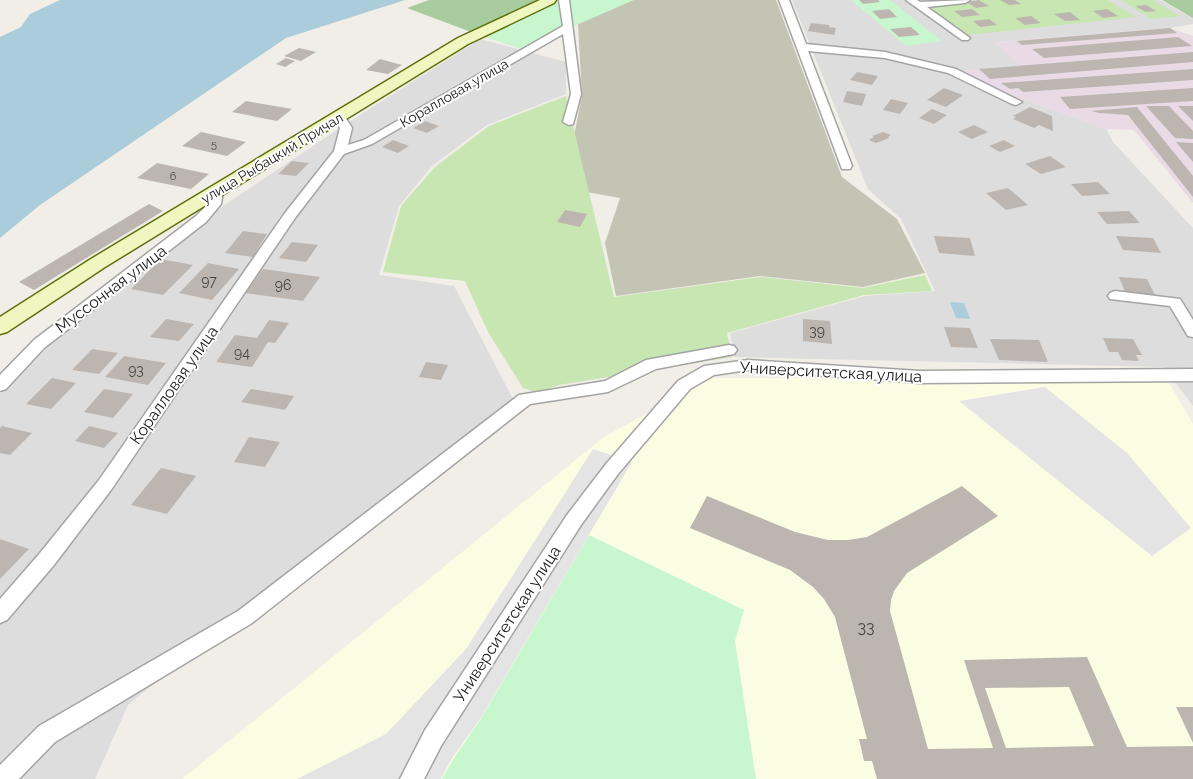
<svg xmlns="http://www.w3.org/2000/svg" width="1193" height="779" viewBox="0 0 1193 779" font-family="Raleway,sans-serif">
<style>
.residential{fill:#dedddd}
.industrial{fill:#e9dae5}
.education{fill:#fbfde3}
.construction{fill:#c3c4b3}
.grass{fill:#c7e6b1}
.forest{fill:#a9cc9f}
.park{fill:#c8f6cf}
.parking{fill:#e4e4e4}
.water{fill:#abccda}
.building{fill:#bdb6b0;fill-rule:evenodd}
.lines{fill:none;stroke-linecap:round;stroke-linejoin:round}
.minor-casing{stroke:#a4a4a4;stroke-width:3}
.secondary-casing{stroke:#5f710d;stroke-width:3}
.minor{fill:#fff;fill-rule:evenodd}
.secondary{fill:#eff6c0;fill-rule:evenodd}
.labels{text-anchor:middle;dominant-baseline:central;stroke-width:4;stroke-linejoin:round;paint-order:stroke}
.far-number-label{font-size:11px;fill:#474644}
.far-street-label{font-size:14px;fill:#202020;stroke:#fff}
.number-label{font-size:14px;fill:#474644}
.street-label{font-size:16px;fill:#202020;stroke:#fff}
.near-number-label{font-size:16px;fill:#474644}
</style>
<rect width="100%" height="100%" fill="#f0eee7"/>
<path class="residential" d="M792 0H1160L1193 18V24L1170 28 996 42 1021 66 964 71 999 90 1106 129 1113 142 1193 228V406L1164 367 735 357 730 333 865 296 935 291 901 219 868 189Z
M480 39 566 62V94L487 125 432 166 399 206 379 275 454 286 514 401 353 523 128 705 95 779H0V394L49 346 223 206 352 120Z"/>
<path class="industrial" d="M1170 28 1193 36V203L1134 130 1106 129 999 90 963 71 1020 66 995 42Z"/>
<path class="education" d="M712 378H1166L1193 424V779H182L604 437Z"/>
<path class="construction" d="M613 0H776L842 177 897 219 925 273 863 287 760 276 616 296 605 243 620 198 564 188 582 95 578 24Z"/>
<path class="grass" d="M981 0H1108L1136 17 968 35 927 6Z
M1120 0H1153L1180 16 1152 19Z
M566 96 614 297 761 277 863 288 925 275 932 291 864 295 727 333 732 357 559 385 539 393 523 388 488 332 465 281 383 272 401 206 435 167 489 126Z"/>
<path class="forest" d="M429 0H540L471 32 407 8Z
M1162 0H1193V18Z"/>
<path class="park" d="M560 0H634L521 49 482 36Z
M851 0H890L942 41 906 46Z
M589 535 744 610 735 641 756 779H442L452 761 480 720Z"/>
<path class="parking" d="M1045 387 1127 453 1191 528 1152 556 959 401Z
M593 449 632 462 480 719 451 760 441 779H297L386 734 466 649Z"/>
<path class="water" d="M60 0H405L286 38 40 205 0 238V37L21 27 30 14Z
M950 302 964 303 970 319 956 318Z"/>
<path class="building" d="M859 0H878L880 2 863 4Z
M979 0 989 6 976 8 966 2Z
M1000 0H1015L1021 4 1009 5Z
M1146 5 1156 11 1146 12 1135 6Z
M889 9 897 17 880 19 872 11Z
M972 9 980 15 962 17 954 11Z
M1107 9 1118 16 1103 18 1093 11Z
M1070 12 1080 20 1065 21 1054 14Z
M1031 16 1041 23 1025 25 1015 18Z
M989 19 997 25 980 27 973 21Z
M811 23 829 25V27L836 28 834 35 808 31Z
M911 27 920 35 899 37 890 29Z
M1170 28 1177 33 1022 45 1017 41Z
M1178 37 1192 46 1044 58 1032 49Z
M299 48 316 52 301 61 284 56Z
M1193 52V62L990 79 979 69Z
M286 58 295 61 285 67 276 64Z
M380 59 402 65 388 74 366 70Z
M1193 69V80L1023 92 1018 88 1010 89 1001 83Z
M857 72 878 76 872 85 850 80Z
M944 88 963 95 946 107 927 100Z
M1193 88V101L1070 109 1060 97Z
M847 91 866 94 862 106 843 102Z
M891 99 908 103 900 114 883 110Z
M246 101 292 109 277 121 232 112Z
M1146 106H1169L1193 131V139L1175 138Z
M1178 106H1193V121Z
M1030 107 1052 116 1053 131 1039 125 1034 128 1013 119 1016 117 1013 116Z
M1137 107 1193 176V197L1128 115 1099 113 1091 111Z
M932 109 947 115 934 124 919 118Z
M425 121 439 126 427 133 413 128Z
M974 125 988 132 972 139 958 132Z
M201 132 246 142 227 156 182 146Z
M883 132 891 135 888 137 889 138 876 143 869 140 874 137 872 136Z
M393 140 409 146 398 153 382 147Z
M1004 140 1015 146 1000 152 989 146Z
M1176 142 1193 143V162Z
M1050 156 1066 167 1041 174 1025 164Z
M292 161 309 163 296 176 278 174Z
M157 163 209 174 191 189 137 178Z
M1098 182 1110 194 1082 196 1071 184Z
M1008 188 1028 205 1006 210 986 193Z
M149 204 163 211 34 290 19 282Z
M565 210 587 214 580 227 557 222Z
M1129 211 1140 223 1107 224 1097 212Z
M243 231 267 234 253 257 225 253Z
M934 236 970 238 975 256 939 253Z
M1116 236 1153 238 1161 253 1123 250Z
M292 242 318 245 306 262 279 258Z
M161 259 193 265 163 295 131 289Z
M208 263 239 269 212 300 179 293Z
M263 269 320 277 303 301 245 293Z
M1119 277 1147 279 1155 295 1125 292Z
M166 319 194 324 179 341 150 337Z
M803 319 830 321 832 344 803 341Z
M269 320 289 323 275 343 268 342 252 367 216 362 235 335 257 338Z
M944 327 970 328 978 348 951 347Z
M1103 338 1133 339 1142 355H1136L1139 361 1122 360 1118 352H1109Z
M990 339 1039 340 1048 362 999 360Z
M92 349 118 353 99 374 72 370Z
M124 356 166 363 148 385 105 377Z
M426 362 448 365 441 380 419 377Z
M52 378 76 383 51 409 26 404Z
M104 389 133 394 113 418 84 412Z
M251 389 294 396 285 410 241 402Z
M2 426 32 433 10 455 0 453V428Z
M89 426 118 433 104 448 75 441Z
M249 437 280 442 265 467 234 462Z
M161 468 196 476 167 514 131 505Z
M962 486 998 516 907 573 894 591 891 600 890 611 928 749 993 748 964 660 1087 657 1127 747 1193 746V779H877L872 761H864L859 739H867L835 617 824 599 813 587 790 570 690 528 707 496 795 532 828 540H848L867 537ZM1069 687 1094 746 1006 748 985 688Z
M0 539 29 549 0 579Z
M1176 707H1193V743Z"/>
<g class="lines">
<g class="minor-casing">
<path id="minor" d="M559 0H569L581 94 573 124 569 125 563 122 571 94 563 34 372 144 344 154 295 218 111 490 54 565 7 620 0 623V599L40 553 99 480 285 213 334 151 340 128 334 117 336 115H344L352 128 348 145 364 140 563 26Z
M779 0H789L806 44 885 52 956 69 1022 102 1016 105 1012 104 948 73 885 58 808 51 852 166 850 169H842Z
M906 0H917L920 2 970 0 965 3 927 7 970 38 968 40H962Z
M217 187 223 191 221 204 206 222 44 348 6 389 0 391V375L34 340 196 216 209 203 213 188Z
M1115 291 1180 299 1193 320V337L1188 336 1170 306 1110 299 1108 296 1110 293Z
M729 345 734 346 737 350 734 354 656 369 608 392 530 404 252 623 55 742 19 779H0V765L39 726 238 611 519 395 605 381 646 360Z
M748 360 920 371 1193 369V381L920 383 748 370 714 375 690 389 618 474 581 525 441 746 424 779H400L425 730 567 515 606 464 678 381 704 366Z"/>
</g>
<g class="secondary-casing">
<path id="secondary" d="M540 0H556L554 3 468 44 105 267 7 332 0 334V317L91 259 458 38Z"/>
</g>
<use href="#minor" class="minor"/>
<use href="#secondary" class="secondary"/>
</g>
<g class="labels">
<g class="far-number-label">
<text x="214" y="144">5</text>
<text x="173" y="176">6</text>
</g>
<g class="far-street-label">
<text transform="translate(454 93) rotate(-30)">Коралловая улица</text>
<text transform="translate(272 158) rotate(-31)">улица Рыбацкий Причал</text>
</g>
<g class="number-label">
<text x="209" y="281">97</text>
<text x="283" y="285">96</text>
<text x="817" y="331">39</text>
<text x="242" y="353">94</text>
<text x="136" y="370">93</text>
</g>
<g class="street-label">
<text transform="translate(111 289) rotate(-37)">Муссонная улица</text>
<text transform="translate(831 372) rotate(3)">Университетская улица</text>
<text transform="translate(174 385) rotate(-55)">Коралловая улица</text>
<text transform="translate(507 624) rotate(-57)">Университетская улица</text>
</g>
<g class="near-number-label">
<text x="866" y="627">33</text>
</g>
</g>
</svg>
